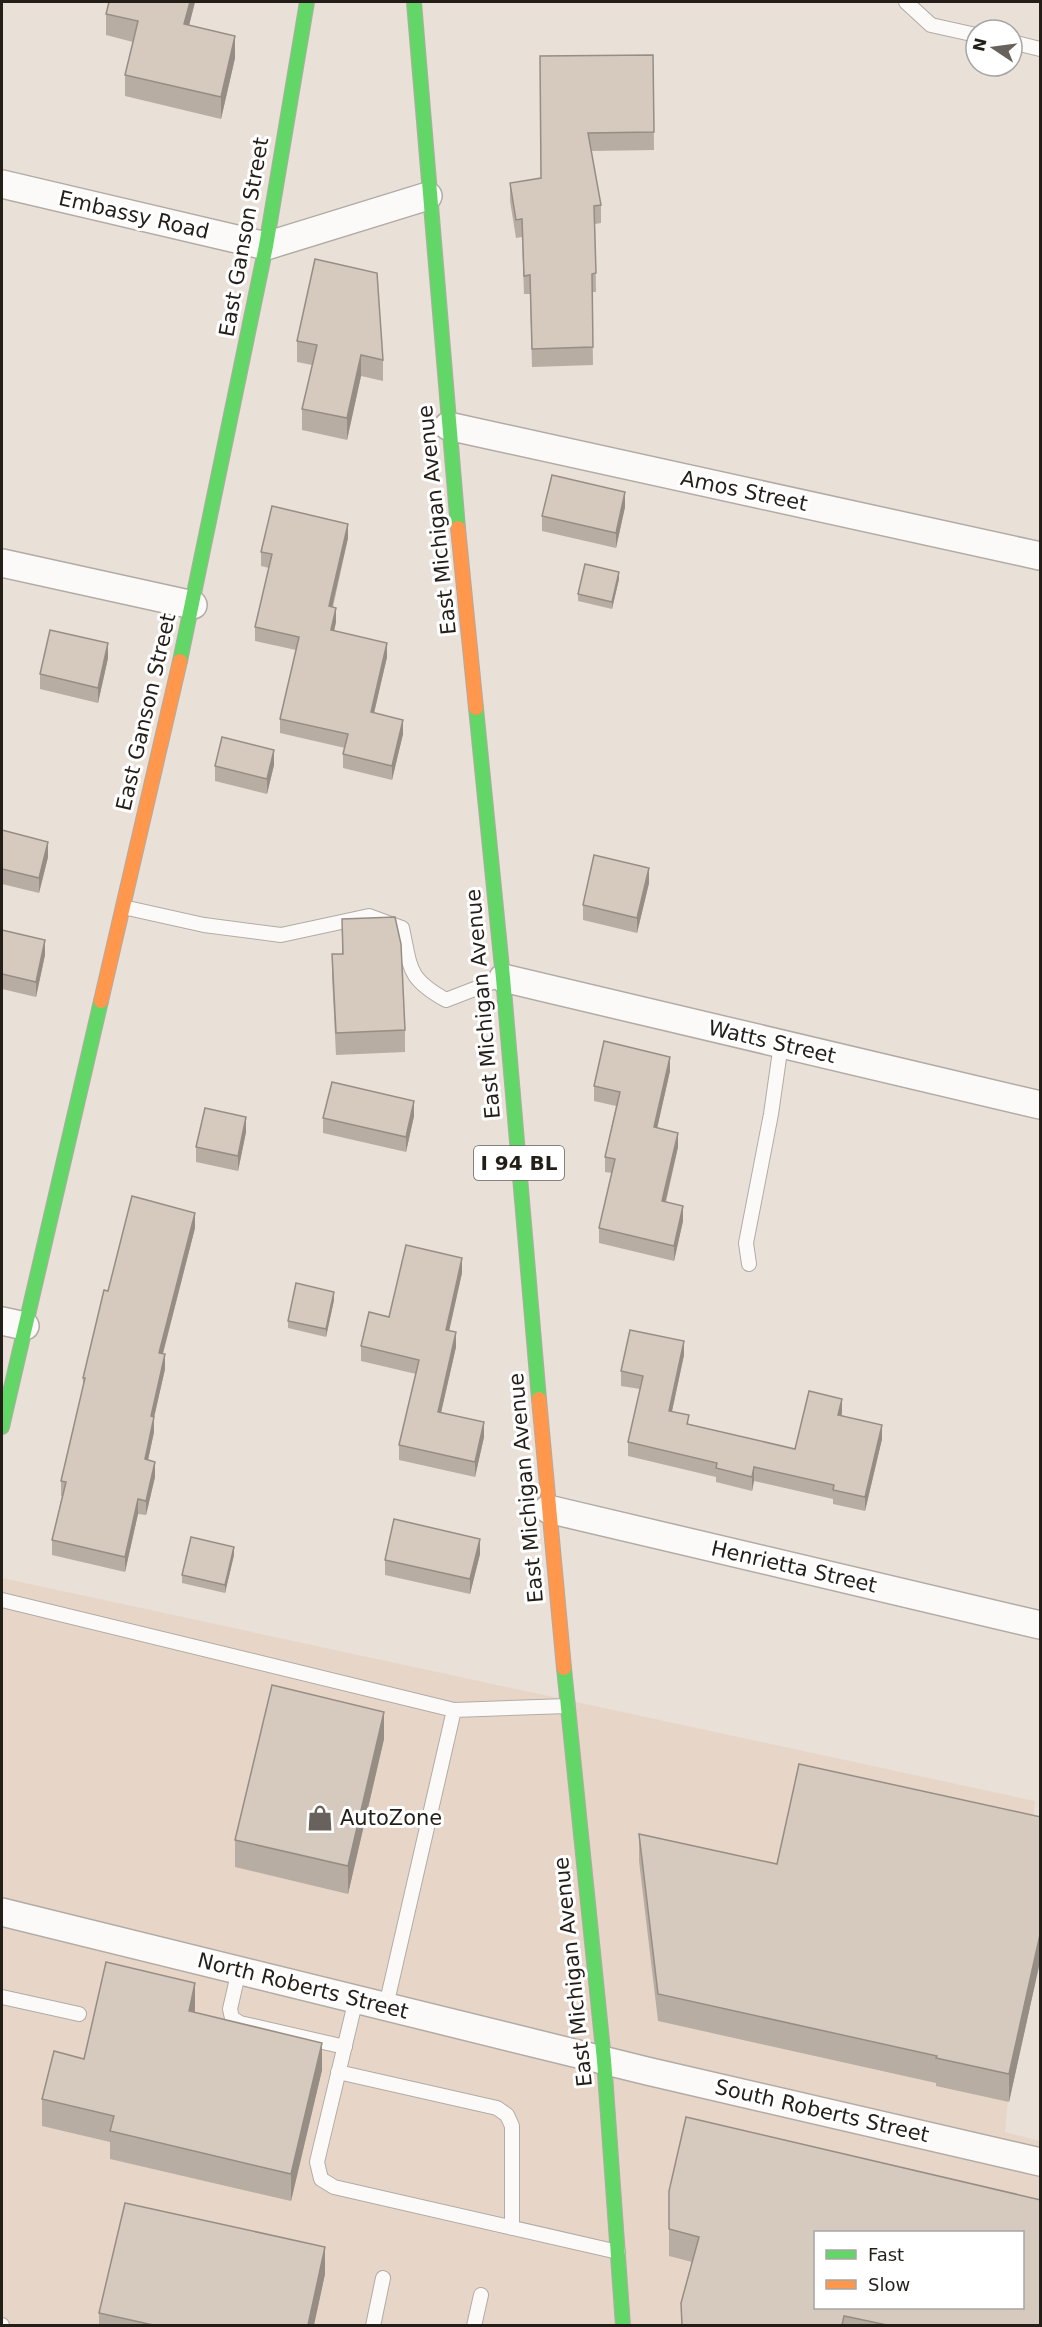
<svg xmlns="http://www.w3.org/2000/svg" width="1042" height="2327" viewBox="0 0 1042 2327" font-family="'DejaVu Sans',sans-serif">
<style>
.built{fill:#e7d6c8;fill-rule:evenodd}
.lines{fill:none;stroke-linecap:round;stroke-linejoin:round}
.lane-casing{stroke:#b2aba5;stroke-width:16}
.street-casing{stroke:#b2aba5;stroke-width:30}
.fast-casing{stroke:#b2aba5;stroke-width:16}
.slow-casing{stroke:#b2aba5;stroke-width:16}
.lane{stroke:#fcfaf9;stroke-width:14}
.street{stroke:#fcfaf9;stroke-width:27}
.fast{stroke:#63d668;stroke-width:14}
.slow{stroke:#ff974d;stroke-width:14}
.wall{fill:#b8ada3}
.shaded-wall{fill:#968d85}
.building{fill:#d6c9be;stroke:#968d85;stroke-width:1.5;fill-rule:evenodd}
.labels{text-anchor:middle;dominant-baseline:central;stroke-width:6;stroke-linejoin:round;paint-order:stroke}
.shield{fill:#fff;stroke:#66625e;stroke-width:1.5}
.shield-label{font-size:20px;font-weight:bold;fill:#241e19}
.street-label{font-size:21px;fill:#241e19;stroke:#fff}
.poi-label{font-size:21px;fill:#241e19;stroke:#fff;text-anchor:start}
</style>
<rect width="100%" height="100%" fill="#e9e0d8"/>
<path class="built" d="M2 1578 1035 1801 1005 2132 1040 2141V2325L2 2326ZM816 2232H1022V2308H816Z"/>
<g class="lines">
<g class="lane-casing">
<path id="lane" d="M906 2 931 25 976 35
M1012 42 1040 49
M123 907 204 925 281 935 369 916 402 928C411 969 407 978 446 1000L503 978
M749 1264 746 1243 771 1114 781 1044
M2 1600 454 1710 568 1706
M239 1970 230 2009 232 2018 240 2023 345 2047
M2 1997 79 2014
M356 1999 317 2162 321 2179 334 2187 618 2252
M386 2006 454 1710
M338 2072 497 2108 507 2115 512 2126V2228
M2 2325V2326
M373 2326 383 2278
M474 2326 481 2295"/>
</g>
<g class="street-casing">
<path id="street" d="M2 184 266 246 428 196
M448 426 1040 556
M2 563 193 605
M503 978 1040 1105
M2 1321 25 1326
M548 1509 1040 1625
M2 1912 647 2071 1040 2162"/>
</g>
<g class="fast-casing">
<path id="fast" d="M414 2 458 528
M180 661 266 246 307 2
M476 708 503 978 539 1399
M2 1427 101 1001
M564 1668 604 2060 623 2326"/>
</g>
<g class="slow-casing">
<path id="slow" d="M458 528 476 708
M101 1001 180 661
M539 1399 564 1668"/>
</g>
<use href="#lane" class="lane"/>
<use href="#street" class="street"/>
<use href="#fast" class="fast"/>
<use href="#slow" class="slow"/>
</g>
<path class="wall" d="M195 2 189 25 235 58 221 119 125 96V75L133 42 106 35V14Z
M653 55 654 150 591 151 601 205V223L595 224 596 292H592L593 365 532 367 530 294H524L522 237 516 238 510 201V183L541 178Z
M297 341 383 360V381L361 376 347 440 302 430V409L312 365 297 362Z
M625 507 616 548 542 531V516Z
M348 538 333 607 336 622 334 631 387 657 374 713 403 734 392 780 343 768V754L345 748 280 733V719L296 650 255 641V627L269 568 261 566V552Z
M619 579 612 609 578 601V594Z
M108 658 98 703 40 689V674Z
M274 765 267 794 215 781V766Z
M2 830 48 857 39 893 2 884Z
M649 883 637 933 583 920V905Z
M342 919 405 1030V1052L336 1055 332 976V954H342Z
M2 930 45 955 36 997 2 989Z
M670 1071 657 1128 678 1147 666 1202 683 1221 674 1261 599 1243V1228L612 1173 605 1172V1157L616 1106 594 1101V1086Z
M414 1116 406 1152 323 1133V1118Z
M246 1132 238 1171 196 1162V1147Z
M195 1228 163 1354 165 1369 154 1417V1432L148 1460 155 1477 146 1515 138 1514 125 1572 52 1555V1540L62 1496H61V1481L83 1388V1378L108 1291Z
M462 1273 449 1330 456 1347 441 1412 484 1437 475 1477 399 1460V1445L416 1374 361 1361V1346L389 1317Z
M334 1300 326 1337 288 1328V1321Z
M684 1355 672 1411 689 1424 795 1449 842 1413 841 1416 882 1439 865 1511 833 1504V1499L754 1481 752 1491 716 1482V1477L628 1456V1442L640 1389 621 1386V1371Z
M480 1554 470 1594 385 1575V1560Z
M234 1555 225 1593 182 1583V1575Z
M384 1739 348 1894 235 1867V1840Z
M1041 1817V1957L1009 2102 936 2086V2083L658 2021 639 1861V1834L777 1864Z
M195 2010V2013L322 2070 291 2201 110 2159V2142L42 2126V2099L84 2059Z
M669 2191 1041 2325H681V2303L692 2262 669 2256Z
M325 2274 314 2325H99V2313Z"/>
<path class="shaded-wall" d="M190 2H195L184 45V24Z
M235 36V58L221 119V97Z
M361 355V376L347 440V418Z
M625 492V507L616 548V533Z
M348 524V538L329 620V606Z
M619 572V579L612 609V602Z
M336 608V622L331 644V630Z
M108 643V658L98 703V688Z
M387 643V657L371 726V712Z
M403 720V734L392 780V766Z
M274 750V765L267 794V779Z
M48 842V857L39 893V878Z
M649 868V883L637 933V918Z
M45 940V955L36 997V982Z
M670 1057V1071L654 1142V1127Z
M414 1101V1116L406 1152V1137Z
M246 1117V1132L238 1171V1156Z
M678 1133V1147L662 1216V1201Z
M683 1206V1221L674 1261V1246Z
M195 1213V1228L159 1368V1353Z
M462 1258V1273L446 1345V1330Z
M334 1292V1300L326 1337V1329Z
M456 1332V1347L438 1426V1412Z
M684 1341V1355L669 1425V1411Z
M165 1354V1369L151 1431V1416Z
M842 1399V1413L838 1429V1415Z
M154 1417V1432L145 1474V1459Z
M484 1422V1437L475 1477V1462Z
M882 1425V1439L865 1511V1497Z
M155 1462V1477L146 1515V1501Z
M754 1467V1481L752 1491V1477Z
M138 1499V1514L125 1572V1557Z
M480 1539V1554L470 1594V1579Z
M234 1547V1555L225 1593V1585Z
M384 1712V1739L348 1894V1866Z
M1041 1930V1957L1009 2102V2074Z
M195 1983V2010L189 2039V2011Z
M322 2043V2070L291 2201V2174Z
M325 2247V2274L314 2325H308Z"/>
<path class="building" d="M109 2H190L184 24 235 36 221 97 125 75 138 21 106 14Z
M653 55 654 132 588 133 601 205 594 206 596 273 592 274 593 347 532 349 530 275 524 276 522 219 516 220 510 183 541 178 540 56Z
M315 259 377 273 383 360 361 355 347 418 302 409 317 345 297 341Z
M552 475 625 492 616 533 542 516Z
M272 506 348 524 329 606 336 608 331 630 387 643 371 712 403 720 392 766 343 754 348 734 280 719 299 637 255 627 272 554 261 552Z
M585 564 619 572 612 602 578 594Z
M50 630 108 643 98 688 40 674Z
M222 737 274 750 267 779 215 766Z
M2 830 48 842 39 878 2 869Z
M594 855 649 868 637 918 583 905Z
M395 917 401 944 405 1030 336 1033 332 954H343L342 919Z
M2 930 45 940 36 982 2 974Z
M604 1041 670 1057 654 1127 678 1133 662 1201 683 1206 674 1246 599 1228 615 1159 605 1157 620 1092 594 1086Z
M332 1082 414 1101 406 1137 323 1118Z
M205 1108 246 1117 238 1156 196 1147Z
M132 1196 195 1213 159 1353 165 1354 151 1416 154 1417 145 1459 155 1462 146 1501 138 1499 125 1557 52 1540 66 1482 61 1481 85 1378H83L104 1290 108 1291Z
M406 1245 462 1258 446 1330 456 1332 438 1412 484 1422 475 1462 399 1445 419 1360 361 1346 369 1312 389 1317Z
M296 1283 334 1292 326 1329 288 1321Z
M630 1330 684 1341 669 1411 689 1415 687 1424 795 1449 809 1391 842 1399 838 1415 882 1425 865 1497 833 1490 834 1485 754 1467 752 1477 716 1468 717 1463 628 1442 643 1376 621 1371Z
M394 1519 480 1539 470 1579 385 1560Z
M191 1537 234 1547 225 1585 182 1575Z
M272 1685 384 1712 348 1866 235 1840Z
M799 1764 1041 1817V1930L1009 2074 936 2058 937 2056 658 1994 639 1834 777 1864Z
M106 1962 195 1983 189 2011 322 2043 291 2174 110 2131 114 2116 42 2099 54 2051 84 2059Z
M686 2117 1041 2200V2325H887L844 2316 842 2325H682L681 2303 699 2237 669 2229V2191ZM816 2232H1023V2307H816Z
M125 2203 325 2247 308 2325H153L99 2313Z"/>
<defs>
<g id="shop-bare" transform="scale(2.07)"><path d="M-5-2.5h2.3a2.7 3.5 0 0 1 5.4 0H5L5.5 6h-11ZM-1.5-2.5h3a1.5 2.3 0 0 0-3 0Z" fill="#69625c" stroke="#fff" stroke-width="2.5" paint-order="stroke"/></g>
</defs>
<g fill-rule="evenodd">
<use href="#shop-bare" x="320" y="1818"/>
</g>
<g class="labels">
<rect class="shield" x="474" y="1146" width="90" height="34" rx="4.5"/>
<g class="shield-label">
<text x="519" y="1163">I 94 BL</text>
</g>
<g class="street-label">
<text transform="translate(134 215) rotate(13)">Embassy Road</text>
<text transform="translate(244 237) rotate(-80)">East Ganson Street</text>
<text transform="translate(744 491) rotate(12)">Amos Street</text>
<text transform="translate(437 520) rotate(-96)">East Michigan Avenue</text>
<text transform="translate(146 712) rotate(-77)">East Ganson Street</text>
<text transform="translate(483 1004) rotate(-95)">East Michigan Avenue</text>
<text transform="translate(772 1042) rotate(13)">Watts Street</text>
<text transform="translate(526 1488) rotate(-95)">East Michigan Avenue</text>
<text transform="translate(794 1567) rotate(13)">Henrietta Street</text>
<text transform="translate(573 1972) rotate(-96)">East Michigan Avenue</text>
<text transform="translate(303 1986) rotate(14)">North Roberts Street</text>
<text transform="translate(822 2111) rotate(13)">South Roberts Street</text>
</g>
<g class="poi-label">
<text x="340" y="1818">AutoZone</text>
</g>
</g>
<rect width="1042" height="2327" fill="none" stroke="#241e19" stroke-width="6"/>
<rect x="814" y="2231" width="210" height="78" fill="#ffffff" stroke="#a7a5a3" stroke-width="1.5"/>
<rect x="826" y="2250" width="30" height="9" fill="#63d668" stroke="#a7a5a3" stroke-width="1.5"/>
<text x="868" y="2261" font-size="18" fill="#241e19">Fast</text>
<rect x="826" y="2280" width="30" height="9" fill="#ff974d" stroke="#a7a5a3" stroke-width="1.5"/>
<text x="868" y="2291" font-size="18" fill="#241e19">Slow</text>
<g transform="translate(994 48) rotate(283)"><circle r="28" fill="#ffffff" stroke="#a7a5a3" stroke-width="1.5"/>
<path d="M0-4.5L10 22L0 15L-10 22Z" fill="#69625c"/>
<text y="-9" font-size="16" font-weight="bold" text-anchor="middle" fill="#241e19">N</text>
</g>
</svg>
